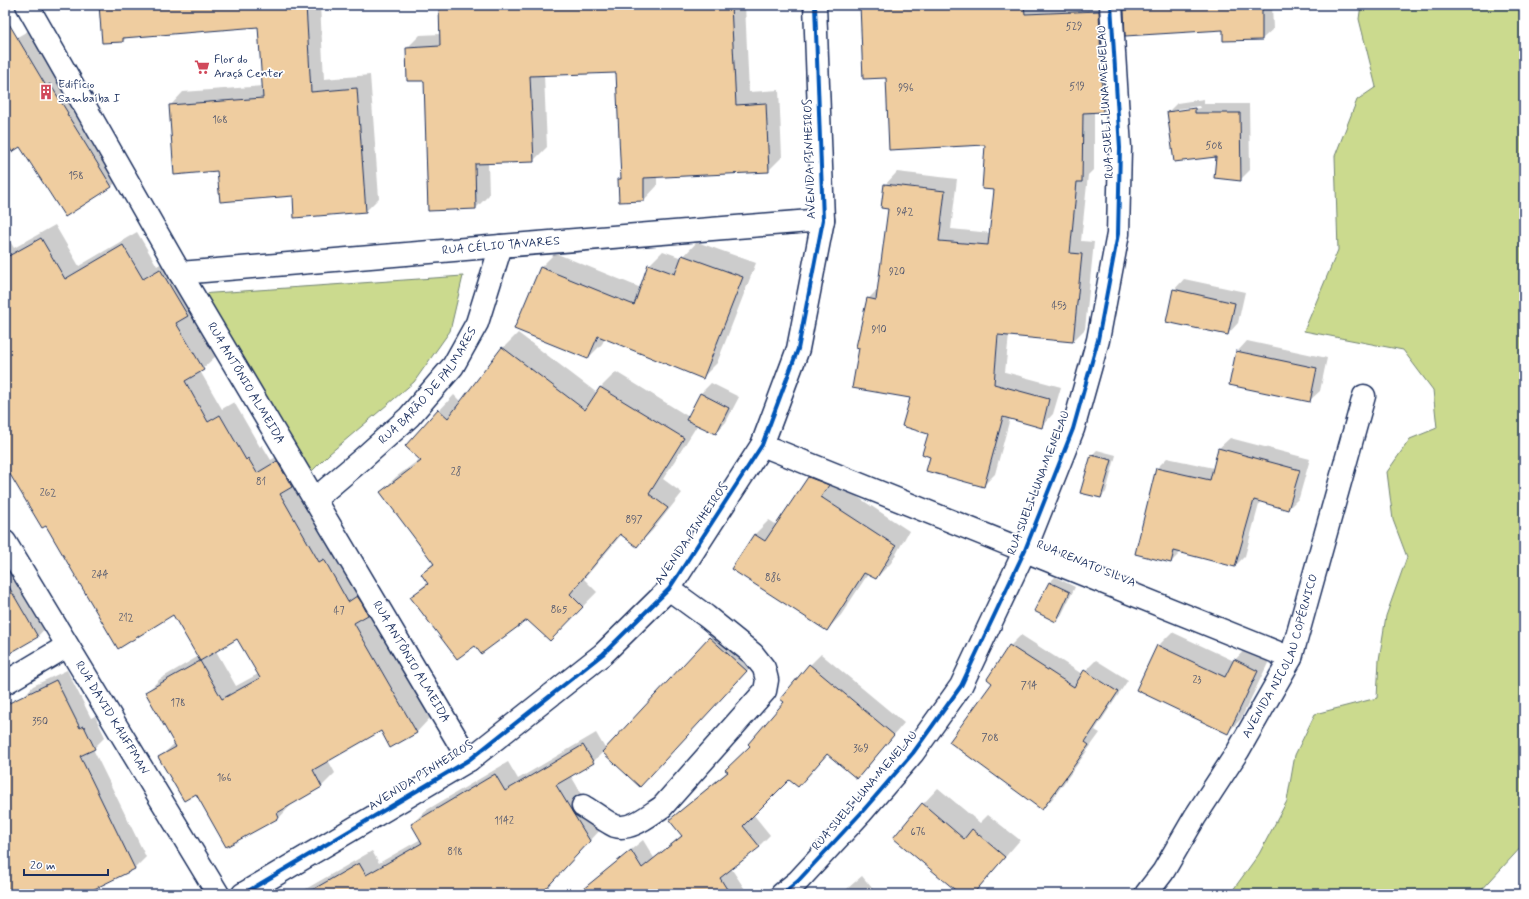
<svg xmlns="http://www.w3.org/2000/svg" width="1529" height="899" viewBox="0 0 1529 899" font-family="Mynerve,sans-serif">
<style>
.green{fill:#cbda8e;stroke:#738476}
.shadow{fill:#0003;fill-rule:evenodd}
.building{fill:#efcda0;stroke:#1b2f5e;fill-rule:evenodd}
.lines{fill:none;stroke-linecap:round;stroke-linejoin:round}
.minor-casing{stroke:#1b2f5e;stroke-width:25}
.minor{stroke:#fff;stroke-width:22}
.cycleway-casing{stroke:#fff;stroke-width:6}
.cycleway{stroke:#0057b8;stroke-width:4}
.labels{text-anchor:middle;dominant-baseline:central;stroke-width:3.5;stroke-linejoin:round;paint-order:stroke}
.number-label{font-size:10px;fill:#50566e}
.poi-label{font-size:12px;fill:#1b2f5e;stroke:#fff;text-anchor:start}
.street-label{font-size:12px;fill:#1b2f5e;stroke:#fff}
</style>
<rect width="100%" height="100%" fill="#fff"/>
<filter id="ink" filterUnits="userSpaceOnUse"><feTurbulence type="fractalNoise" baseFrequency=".025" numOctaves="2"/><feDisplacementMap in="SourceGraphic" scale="8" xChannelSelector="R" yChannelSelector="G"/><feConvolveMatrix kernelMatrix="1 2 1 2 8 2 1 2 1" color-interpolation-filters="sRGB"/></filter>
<g filter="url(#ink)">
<path class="green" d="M1361 5H1524V844L1478 894H1230L1259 854 1287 801 1295 755 1315 714 1377 698 1379 660 1386 616 1407 557 1393 520 1387 472 1410 439 1437 428 1433 390 1403 350 1304 331 1338 250 1335 156 1357 100 1376 87 1359 19Z
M463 276 450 331 414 382 329 454 305 478 199 294Z"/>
<path class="shadow" d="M100 5H320L324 79 370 75 379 198 365 212 218 170 170 106 183 92 263 86 259 26 127 37 123 41Z
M440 5H745L749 92 779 90 782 157 768 171 657 176V186L644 200 619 179 622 176 617 72 544 75 547 147 533 161 488 163 489 195 476 208 425 80 407 48 420 35 441 34Z
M861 5H1111L1115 99 1103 111H1094V169L1088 175 1081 241 1094 242 1085 329 1073 341 1009 335 1005 372 1061 387 1053 414 1041 427 1010 418 995 474 983 486 931 456 929 433 911 397 868 299 879 288 889 208 885 185 897 172 957 179 951 229 991 233 995 189 986 144 887 77Z
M1130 5H1272L1273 29 1262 39 1224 40V29L1125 10Z
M33 28 125 173 112 186 21 146H10L5 149V44Z
M1204 99V104H1249L1250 170 1240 180 1217 156 1168 112 1177 103ZM1199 106 1200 108 1177 111V109Z
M55 225 79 266 137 232 157 266 174 256 217 355 200 371 222 409 234 402 260 447 262 445 271 460 291 448 370 613 430 718 417 732 391 747 381 730 328 760 335 773 322 786 292 804 279 818 197 793 159 758 175 743 146 693 160 679 199 656 174 613 46 525 5 464V233L14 248ZM237 638 258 674 236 686 216 651Z
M697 242 756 263 717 363 703 377 605 338 602 344 588 358 516 328 541 267 555 253 641 288 649 265 663 251 682 258ZM599 331 601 332 596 342H594Z
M1184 279 1245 292 1238 323 1228 334 1174 290Z
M518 333 597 393 601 387 616 372 689 417 700 394 711 383 739 397 726 422 716 433 698 424 663 479 682 493 652 531 637 546 622 534 584 579 597 592 550 640 527 619 475 644 412 597 428 582 422 574 434 562 381 492 396 477 420 459 406 446 454 395 461 402 503 348Z
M1247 341 1327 358 1320 391 1309 401 1237 352Z
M1230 438 1310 459 1299 498 1288 509 1260 501 1245 556 1235 566 1181 552 1171 562 1157 468 1167 458 1214 468 1219 448Z
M1097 450 1116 455 1106 492 1101 497 1092 455Z
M823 463 835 482 909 531 891 563 876 578 868 574 841 615 827 630 732 569 755 534 769 520 777 525 809 478Z
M5 541 52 621 37 637 5 655Z
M1055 577 1075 587 1061 616 1055 621 1036 610 1050 582Z
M725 622 762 655 655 770 603 752 593 762 571 776 602 828 543 892 544 894H297L372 851 379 863 421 839 412 824 425 811 508 762 518 779 596 733 606 750Z
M1172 632 1234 661 1248 646 1271 657 1241 719 1227 733 1158 646Z
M1021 635 1082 674 1096 660 1128 680 1095 730 1100 733 1053 798 1042 809 994 682 1010 646Z
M821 654 904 723 868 766 857 778 828 754 798 786 789 778 753 814 770 835 759 846 731 868 748 894H577L643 840 654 858 683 834 671 820 682 809 728 771 752 746 786 702 810 665Z
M67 670 91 718 95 716 105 737 93 749 146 857 135 868 93 889 88 894H5V717L33 686Z
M938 788 980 823 988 815 1020 840 973 894H962L923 804Z
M862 876 877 894H841Z"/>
<path class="building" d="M99 5H306L311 92 357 88 366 212 294 218 293 196 220 202 217 171 174 175 169 105 263 98 258 27 123 38V42L102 43Z
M439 5H731L736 105 766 103 769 172 644 178V201L619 202 618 179H621L616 73 530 76 534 162 475 164 476 209 428 211 424 81H407L406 48 440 46Z
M860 5H1024L1025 14 1099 11 1103 112 1083 113 1082 182H1077L1070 253 1082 254 1073 342 998 335 994 384 1049 399 1042 428 1003 417 984 487 926 471 930 457 922 454 928 434 902 426 910 398 852 388 859 348 856 347 867 298 876 300 888 209 881 208 884 184 945 191 939 241 988 245 994 190 982 189 985 145 889 150 886 78 863 79Z
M1137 5H1262V40L1223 41V30L1125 36 1124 10 1137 9Z
M5 17 46 86 50 84 68 113 67 114 112 187 65 217 20 147 12 152 5 139Z
M1195 108V113H1240L1241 181 1214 178 1216 157 1174 162 1167 112Z
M41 238 65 279 123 245 143 279 160 269 188 316 176 323 204 370 185 381 208 422 220 415 246 460 248 458 257 473 277 461 292 487 280 494 319 562 324 559 348 602 357 596 362 603 368 615 354 623 417 733 390 748 381 731 313 770 322 787 277 813 279 818 226 847 196 794 184 801 158 757 176 747 145 692 200 661 173 615 118 649 46 526 42 528 5 466V258ZM237 639 260 678 222 699 200 661Z
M682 255 743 277 703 379 598 336 588 359 514 329 540 267 634 305 648 264 675 274Z
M1173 289 1235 303 1228 335 1166 322Z
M502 347 585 410 600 387 684 438 649 494 668 508 637 547 620 534 570 594 583 607 550 641 527 620 481 654 475 646 457 659 410 597 428 584 421 574 434 564 380 492 421 461 405 446 438 409 448 418Z
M1236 351 1317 368 1310 402 1229 385Z
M700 393 729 408 716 434 686 420Z
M1218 448 1300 470 1288 510 1254 500 1235 567 1174 551 1171 563 1135 554 1156 468 1210 480Z
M1091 455 1112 460 1101 498 1080 493Z
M808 477 829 485 821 497 896 546 876 579 864 573 827 631 731 569 754 534 765 541Z
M5 580 38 637 5 656Z
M1049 582 1070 592 1056 622 1034 611Z
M709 637 747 671 640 787 602 752Z
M1009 645 1074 687 1084 670 1118 692 1085 742 1089 745 1042 810 949 742 992 683 987 679Z
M1157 645 1225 677 1234 659 1258 671 1228 734 1136 690Z
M809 664 894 735 857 779 827 754 798 787 789 780 743 826 760 847 720 878 730 894H577L631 850 642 868 682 836 669 820 728 772 725 770 750 746 748 744 784 702 780 699Z
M56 680 80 728 84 726 95 749 80 756 135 869 84 894H5V705Z
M583 745 594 763 556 785 590 841 541 894H305L359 863 366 875 422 843 411 824 495 774 505 791Z
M922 803 964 839 972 829 1005 857 973 894H960L893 838Z"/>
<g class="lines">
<g class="minor-casing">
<g id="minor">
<path id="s1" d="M27 5 180 273 469 760"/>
<path id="s2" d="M180 273 501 246 823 220"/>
<path d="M762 445 1291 658"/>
<path id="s3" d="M315 499 361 460 409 417 453 366 477 323 501 246"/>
<path id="s4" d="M5 542 218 894"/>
<path d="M5 683 67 646"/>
<path d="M583 806C590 810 609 824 615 826 631 831 649 815 662 807L765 691 767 680 764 668 753 654 706 616 669 589"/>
<path d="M243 894 469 760 603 654 669 589 762 445 798 349 823 220 815 5"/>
<path d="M782 894 798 881 861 813 913 753 961 686 1025 550 1073 429 1098 340 1118 234 1120 148 1111 5"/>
<path id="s5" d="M1146 894 1163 872 1195 817 1238 751 1291 658 1364 396"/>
</g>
</g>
<use href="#minor" class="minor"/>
<g class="cycleway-casing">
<path id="cycleway" d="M243 894 469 760 603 654 669 589 762 445 798 349 823 220 815 5
M782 894 798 881 861 813 913 753 961 686 1025 550 1073 429 1098 340 1118 234 1120 148 1111 5"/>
</g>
<use href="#cycleway" class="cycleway"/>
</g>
</g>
<defs>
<g id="supermarket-bare" transform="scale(1.2)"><path d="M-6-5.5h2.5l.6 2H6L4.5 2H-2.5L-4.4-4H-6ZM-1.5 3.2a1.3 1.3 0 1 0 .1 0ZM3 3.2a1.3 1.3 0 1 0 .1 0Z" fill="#d1495b" stroke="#fff" stroke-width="2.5" paint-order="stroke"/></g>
<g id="building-bare" transform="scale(1.2)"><path d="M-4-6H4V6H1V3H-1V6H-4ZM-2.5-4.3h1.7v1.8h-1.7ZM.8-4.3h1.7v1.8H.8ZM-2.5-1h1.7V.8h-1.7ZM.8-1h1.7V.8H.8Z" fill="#d1495b" stroke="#fff" stroke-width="2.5" paint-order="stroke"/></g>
</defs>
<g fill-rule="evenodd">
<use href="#supermarket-bare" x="202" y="67"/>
<use href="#building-bare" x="46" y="92"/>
</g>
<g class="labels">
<g class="number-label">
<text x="1074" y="27">529</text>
<text x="1077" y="87">519</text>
<text x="906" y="88">996</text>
<text x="220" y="120">168</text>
<text x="1214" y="146">508</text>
<text x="76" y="176">158</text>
<text x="905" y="212">942</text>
<text x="897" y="272">920</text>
<text x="1059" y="306">453</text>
<text x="879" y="330">910</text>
<text x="456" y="472">28</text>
<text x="261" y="482">81</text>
<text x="48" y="493">262</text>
<text x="634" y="520">897</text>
<text x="100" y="575">244</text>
<text x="773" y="578">886</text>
<text x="559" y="610">865</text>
<text x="339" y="611">47</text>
<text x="126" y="618">212</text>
<text x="1197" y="680">23</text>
<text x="1029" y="686">714</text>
<text x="178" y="703">178</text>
<text x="40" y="722">350</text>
<text x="990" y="738">708</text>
<text x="861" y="749">369</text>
<text x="224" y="778">166</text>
<text x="504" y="821">1142</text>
<text x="918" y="832">676</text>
<text x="455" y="852">818</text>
</g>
<g class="poi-label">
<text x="214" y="60">Flor do<tspan x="214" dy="14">Araçá Center</tspan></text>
<text x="58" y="85">Edifício<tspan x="58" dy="14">Sambaíba I</tspan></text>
</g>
<g class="street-label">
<text transform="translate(1106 102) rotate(-93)">RUA SUELI LUNA MENELAU</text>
<text transform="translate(810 159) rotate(-92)">AVENIDA PINHEIROS</text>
<text stroke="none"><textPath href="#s2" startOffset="322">RUA CÉLIO TAVARES</textPath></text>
<text stroke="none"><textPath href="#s1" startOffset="437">RUA ANTÔNIO ALMEIDA</textPath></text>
<text stroke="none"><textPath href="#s3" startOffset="161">RUA BARÃO DE PALMARES</textPath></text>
<text transform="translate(1039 483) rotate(-69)">RUA SUELI LUNA MENELAU</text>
<text transform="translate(692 534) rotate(-56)">AVENIDA PINHEIROS</text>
<text transform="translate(1086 564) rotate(22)">RUA RENATO SILVA</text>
<text stroke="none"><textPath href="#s5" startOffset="275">AVENIDA NICOLAU COPÉRNICO</textPath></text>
<text stroke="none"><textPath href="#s1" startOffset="761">RUA ANTÔNIO ALMEIDA</textPath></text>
<text stroke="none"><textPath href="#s4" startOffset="206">RUA DAVID KAUFFMAN</textPath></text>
<text transform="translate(421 776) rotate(-32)">AVENIDA PINHEIROS</text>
<text transform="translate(865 791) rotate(-49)">RUA SUELI LUNA MENELAU</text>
</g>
</g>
<rect width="1529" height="899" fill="none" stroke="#fff" stroke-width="20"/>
<rect x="10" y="10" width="1509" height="879" fill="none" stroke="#1b2f5e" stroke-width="1.5" filter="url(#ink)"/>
<path d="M24 869v6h84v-6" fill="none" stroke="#1b2f5e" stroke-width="2"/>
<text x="30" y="869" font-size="12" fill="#1b2f5e" stroke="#ffffff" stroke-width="3" paint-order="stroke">20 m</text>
</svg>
